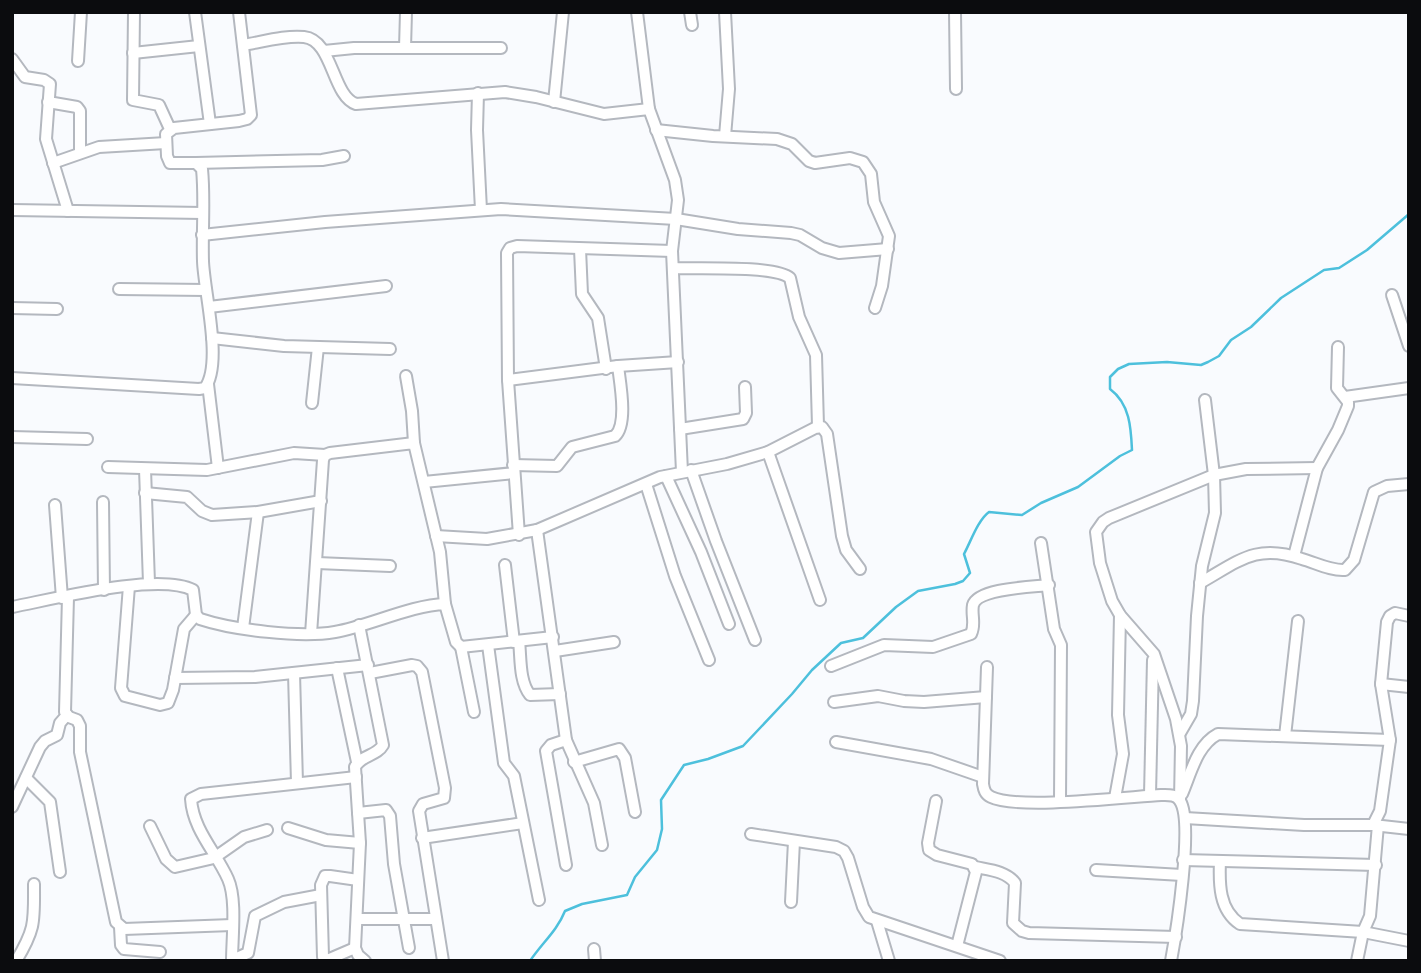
<svg xmlns="http://www.w3.org/2000/svg" width="1421" height="973" viewBox="0 0 1421 973" font-family="Signika,sans-serif">
<style>
.lines{fill:none;stroke-linecap:round;stroke-linejoin:round}
.stream{stroke:#4dc0dc;stroke-width:2.5}
.minor-casing{stroke:#b4b8bf;stroke-width:14}
.minor{stroke:#fff;stroke-width:10}
</style>
<rect width="100%" height="100%" fill="#f9fbfe"/>
<g class="lines">
<!-- stream -->
<path class="stream" d="M 530,961 C 542,943 557,931 565,911 L 582,904 L 627,895 L 635,877 L 657,850 L 662,829 L 661,800 L 684,765 L 708,759 L 743,746 L 792,694 L 812,670 L 841,643 L 863,638 L 896,607 L 918,591 L 955,584 L 963,581 L 970,573 L 964,554 C 971,541 978,520 989,512 L 1022,515 L 1041,503 L 1078,487 L 1120,456 L 1132,450 C 1131,428 1130,404 1110,389 L 1110,377 L 1118,369 L 1129,364 L 1167,362 L 1201,365 L 1208,362 L 1219,356 L 1231,340 L 1251,327 L 1281,298 L 1324,270 L 1339,268 L 1367,250 L 1409,214"/>
<defs>
<g id="minor">
<polyline points="134,12 133,100 159,105 170,129"/>
<polyline points="195,12 210,124"/>
<polyline points="637,12 649,109 675,180 678,200 672,251 682,472"/>
<polyline points="690,12 692,25"/>
<polyline points="725,12 729,89 725,136"/>
<polyline points="955,12 956,89"/>
<path d="M 243,45 C 262,42 285,35 304,37 C 333,40 332,96 356,104 L 505,92 L 536,97 L 604,114 L 649,109"/>
<polyline points="405,48 406,12"/>
<polyline points="324,51 354,48 501,48"/>
<polyline points="133,53 199,46"/>
<polyline points="12,59 25,77 44,80 50,84 46,139 68,211"/>
<polyline points="78,61 81,12"/>
<polyline points="478,93 477,130 481,210"/>
<polyline points="48,102 77,107 80,111 80,153"/>
<polyline points="554,102 563,12"/>
<polyline points="656,130 713,136 777,139 792,144 809,161 815,163 850,158 863,162 871,174 874,202 889,236 882,286 875,308"/>
<polyline points="53,163 99,147 166,143"/>
<polyline points="196,163 322,160 344,156"/>
<polyline points="12,210 203,213"/>
<polyline points="202,235 325,222 501,209 676,219 738,229 791,233 800,235 822,248 839,253 888,249"/>
<polyline points="580,249 582,294 598,318 606,369"/>
<path d="M 673,268 C 696,269 775,265 790,278 L 799,317 L 816,355 L 818,426"/>
<polyline points="119,289 206,290"/>
<polyline points="1392,295 1409,346"/>
<polyline points="209,307 386,286"/>
<polyline points="12,308 57,309"/>
<polyline points="212,338 284,346 390,349"/>
<polyline points="406,376 412,411 414,443"/>
<path d="M 12,378 L 199,389 L 205,388 C 223,363 204,292 203,261 C 202,230 205,199 202,169 L 196,163 L 170,163 L 167,156 L 166,134 L 174,128 L 239,121 L 247,119 L 251,115 L 239,12"/>
<polyline points="508,380 618,366 678,362"/>
<polyline points="208,384 218,468"/>
<polyline points="1345,397 1409,388"/>
<polyline points="312,403 318,347"/>
<polyline points="680,429 743,419 746,413 745,387"/>
<polyline points="12,437 87,439"/>
<polyline points="768,452 820,600"/>
<path d="M 513,465 L 557,466 L 572,447 L 615,436 C 628,424 620,383 618,366"/>
<polyline points="108,467 207,470 294,453 325,455"/>
<polyline points="145,469 149,583"/>
<polyline points="691,470 716,541 755,640"/>
<polyline points="666,476 701,552 729,624"/>
<polyline points="424,482 514,473"/>
<polyline points="646,484 675,576 709,660"/>
<polyline points="145,493 187,497 202,511 212,515 258,512 321,501"/>
<polyline points="103,502 104,590"/>
<polyline points="55,505 62,598"/>
<polyline points="537,530 566,740 594,803 602,845"/>
<polyline points="519,535 508,380 507,253 510,248 517,246 672,251"/>
<polyline points="436,536 487,539 537,530 660,477 727,464 768,452 815,428 822,427 827,434 842,536 846,550 860,569"/>
<polyline points="1041,543 1054,629 1061,645 1060,801"/>
<polyline points="1294,556 1317,468 1338,430 1348,406 1348,402 1337,388 1338,347"/>
<polyline points="317,563 390,566"/>
<polyline points="505,565 514,642"/>
<path d="M 1200,583 C 1239,561 1256,543 1302,559 C 1316,563 1331,571 1345,570 L 1354,560 L 1374,492 L 1387,486 L 1409,484"/>
<polyline points="129,586 121,688 125,696 160,705 168,703 173,690 184,629 196,615"/>
<polyline points="68,597 65,712 69,717 77,720 80,726 80,752 116,922 124,929 232,925"/>
<path d="M 12,607 C 54,599 159,572 193,590 L 196,615 L 200,619 C 233,630 301,638 335,632 C 369,626 411,605 445,604 L 456,642 L 461,647 L 553,637"/>
<path d="M 359,625 L 383,745 C 377,756 361,755 355,767 L 360,843 L 355,948 L 358,955 L 365,961"/>
<polyline points="243,628 258,512"/>
<polyline points="311,634 323,460 325,455 330,453 414,443 440,552 445,604"/>
<path d="M 519,641 C 521,658 519,681 530,695 L 560,694"/>
<polyline points="488,645 504,763 514,776 539,900"/>
<polyline points="461,647 474,712"/>
<polyline points="555,651 614,642"/>
<path d="M 831,666 L 884,645 L 933,647 L 971,634 C 976,624 971,615 973,605 C 978,588 1033,587 1049,585"/>
<path d="M 987,667 L 983,784 C 984,790 985,794 991,797 C 1017,810 1127,797 1161,795 C 1168,795 1176,794 1180,801 C 1194,822 1176,934 1171,961"/>
<polyline points="337,668 357,762"/>
<polyline points="294,673 297,783"/>
<polyline points="370,673 412,665 417,666 422,672 445,788 444,798 423,804 419,811 443,961"/>
<polyline points="175,678 255,677 368,665"/>
<polyline points="1381,684 1409,687"/>
<polyline points="834,702 878,696 904,701 924,702 986,697"/>
<polyline points="1180,733 1191,714 1193,701 1197,616 1202,566 1215,513 1214,475 1205,400"/>
<polyline points="1285,736 1298,621"/>
<polyline points="836,742 931,759 983,777"/>
<polyline points="574,762 619,749 625,758 635,812"/>
<polyline points="26,778 50,802 60,872"/>
<path d="M 1182,794 C 1191,773 1197,745 1218,734 L 1390,740"/>
<polyline points="1150,795 1153,660"/>
<polyline points="1115,798 1123,754 1118,715 1120,615"/>
<polyline points="1180,800 1181,746 1176,719 1154,654 1120,615 1112,601 1100,563 1096,532 1103,522 1109,518 1214,475 1246,469 1317,468"/>
<polyline points="936,801 928,843 929,850 937,855 972,864 976,872 957,946"/>
<polyline points="12,807 40,747 45,741 57,735 60,723 67,715"/>
<polyline points="358,813 386,810 390,816 394,864 409,948"/>
<polyline points="1185,818 1304,825 1373,825 1380,811 1390,740 1381,684 1387,622 1390,616 1395,613 1409,616"/>
<polyline points="1373,825 1409,829"/>
<polyline points="150,826 166,859 175,867 214,858 244,837 267,830"/>
<polyline points="288,828 326,840 360,843"/>
<polyline points="751,834 836,847 844,851 848,858 863,907 869,917 1000,961"/>
<polyline points="422,838 523,823"/>
<polyline points="1183,860 1376,865"/>
<path d="M 1220,861 C 1219,884 1219,910 1240,924 L 1363,932 L 1409,941"/>
<polyline points="566,865 546,751 551,745 566,740"/>
<path d="M 975,867 C 989,870 1006,871 1015,883 L 1013,923 L 1022,931 L 1029,933 L 1176,937"/>
<polyline points="1096,870 1182,875"/>
<polyline points="791,902 794,841"/>
<polyline points="357,919 436,919"/>
<polyline points="877,921 889,961"/>
<polyline points="120,927 121,945 124,949 160,952"/>
<polyline points="355,948 327,960 323,957 321,885 325,876 330,876 358,880"/>
<polyline points="594,949 595,961"/>
<polyline points="232,960 248,953 255,916 284,902 321,895"/>
<path d="M 16,961 C 36,928 34,921 34,884"/>
<path d="M 232,961 C 232,938 237,899 228,879 C 216,852 193,830 191,799 L 201,794 L 356,777"/>
<polyline points="1357,961 1363,932 1370,916 1378,825"/>
</g>
</defs>
<!-- minor casing -->
<use href="#minor" class="minor-casing"/>
<!-- minor -->
<use href="#minor" class="minor"/>
</g>
<!-- border -->
<rect width="1421" height="973" fill="none" stroke="#0b0c0e" stroke-width="28"/>
</svg>
